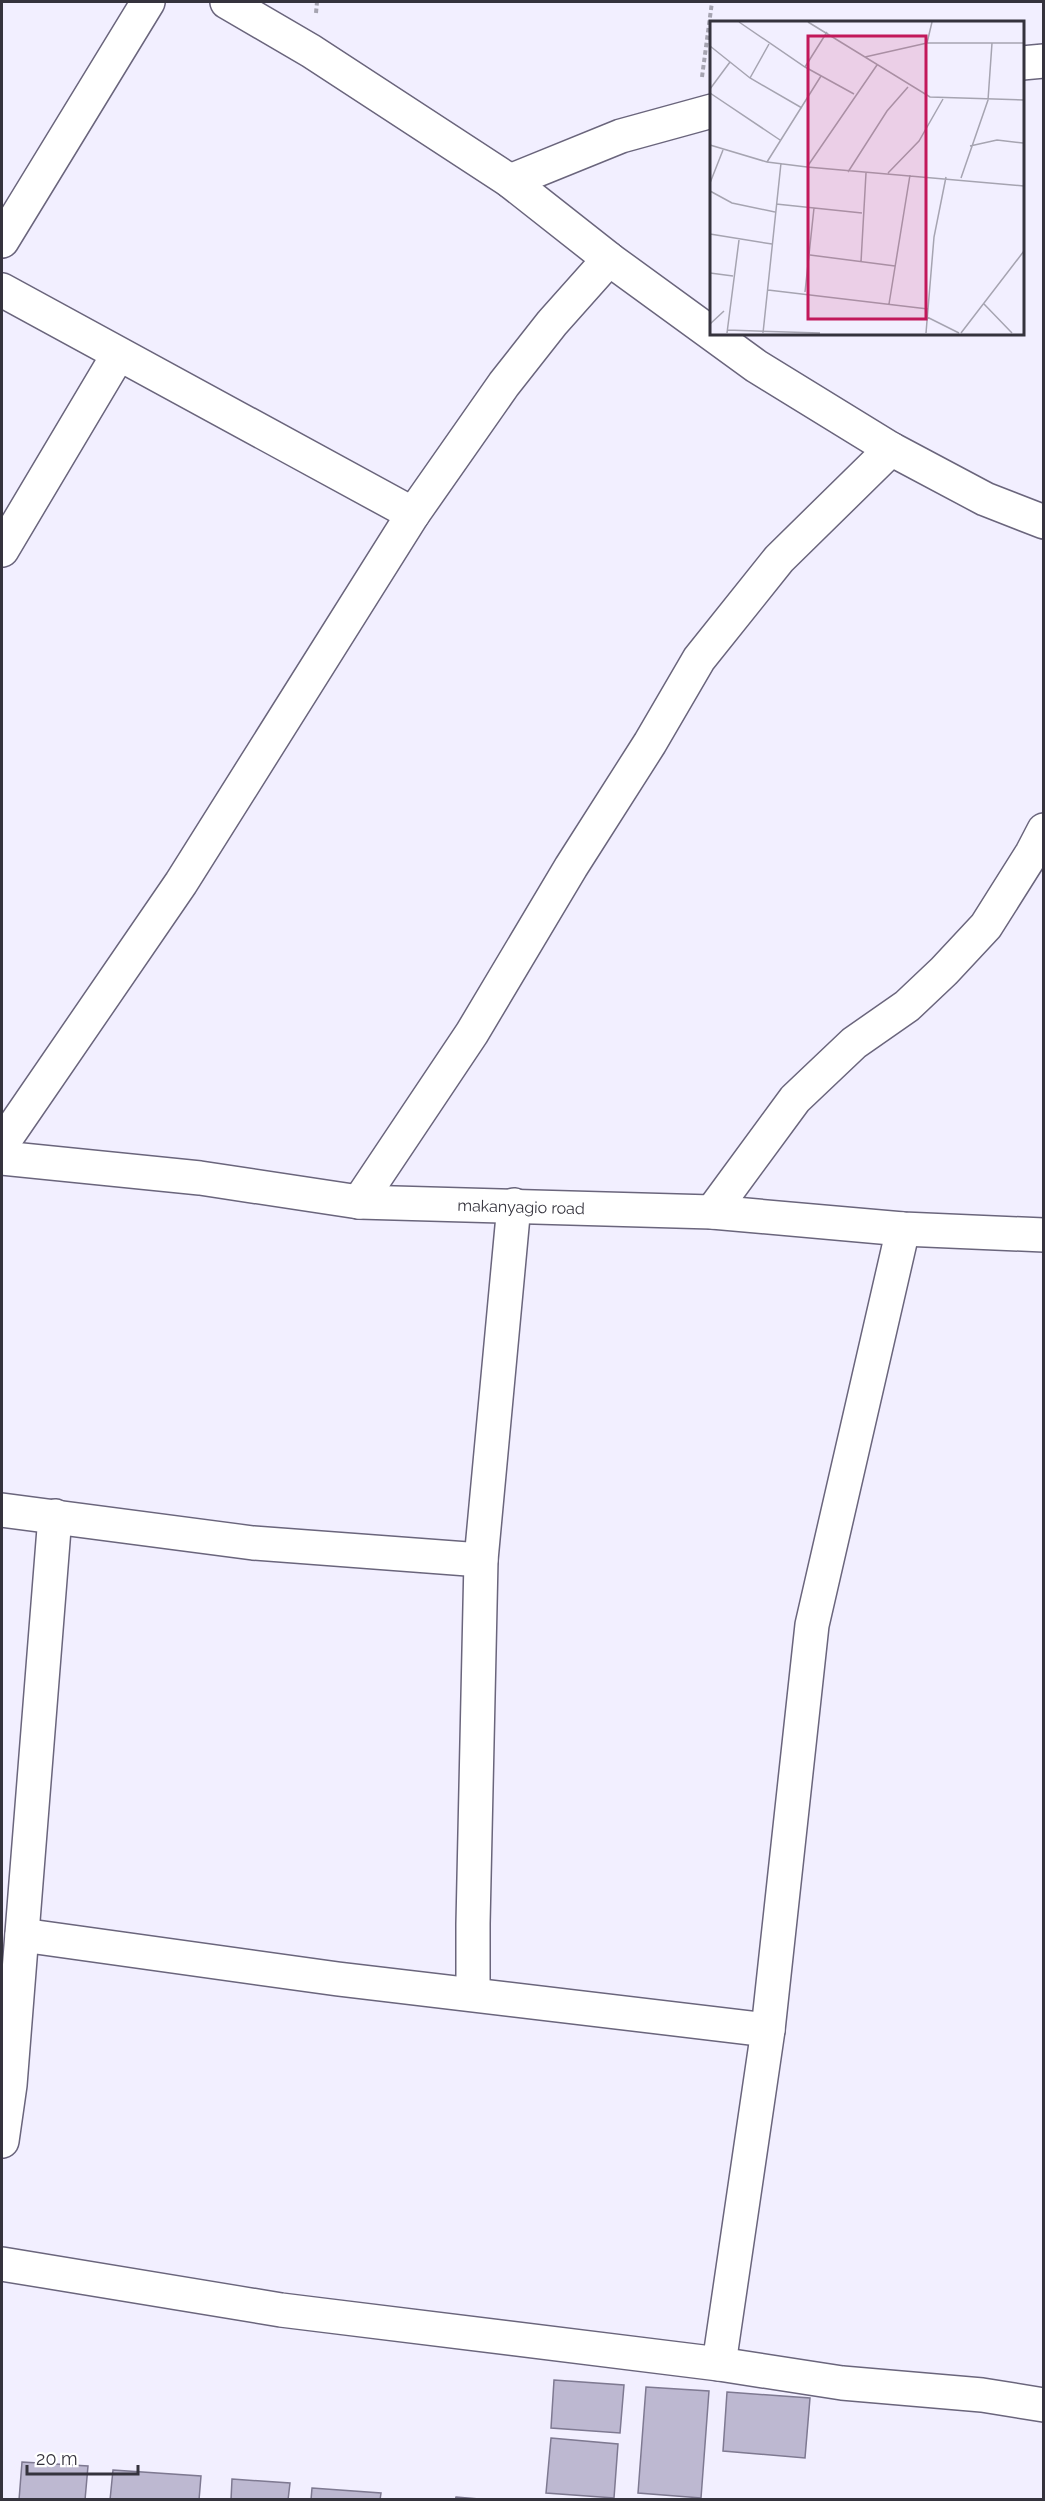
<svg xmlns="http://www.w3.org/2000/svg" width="1045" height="2501" viewBox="0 0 1045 2501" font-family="Raleway,sans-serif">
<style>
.building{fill:#bdb8d1;stroke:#7e7991;stroke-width:1.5}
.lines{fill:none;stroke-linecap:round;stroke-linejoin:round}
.minor-casing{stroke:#6a657c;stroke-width:36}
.tertiary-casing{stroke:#6a657c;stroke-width:36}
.path{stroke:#a6a4b1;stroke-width:4;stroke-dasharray:4.5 3;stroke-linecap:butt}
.minor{stroke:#fff;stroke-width:33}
.tertiary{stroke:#fff;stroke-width:33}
.labels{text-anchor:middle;stroke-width:4.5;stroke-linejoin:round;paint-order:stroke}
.street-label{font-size:16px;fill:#35333d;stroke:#fff}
.inset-road{fill:none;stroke:#a6a4b1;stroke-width:1.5}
.view{fill:#c2185b;fill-opacity:0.15;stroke:#c2185b;stroke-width:3}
.inset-edge{fill:none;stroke:#35333d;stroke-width:3}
</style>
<rect width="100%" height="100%" fill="#f2efff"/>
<!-- building -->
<g class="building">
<polygon points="554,2380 624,2385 620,2433 551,2428"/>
<polygon points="646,2387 709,2391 701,2498 638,2493"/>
<polygon points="727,2392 810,2398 805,2458 723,2451"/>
<polygon points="551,2438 618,2444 614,2498 546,2493"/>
<polygon points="22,2462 88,2466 85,2500 19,2500"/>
<polygon points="113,2470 201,2476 199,2500 110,2500"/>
<polygon points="232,2479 290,2483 288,2500 231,2500"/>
<polygon points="312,2488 381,2493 380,2500 311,2500"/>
<polygon points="456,2497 491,2500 455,2500"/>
</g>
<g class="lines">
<defs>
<g id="minor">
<polyline points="227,2 311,51 510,181 609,259 756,366 891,449 985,499 1044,522"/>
<polyline points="1022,63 1044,61"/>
<polyline points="510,181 621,136 712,111"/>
<polyline points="2,241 148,2"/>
<polyline points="2,290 413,514"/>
<polyline points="2,550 118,355"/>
<polyline points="2,1144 181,883 413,514 504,384 552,323 609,259"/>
<polyline points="359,1202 472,1033 571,867 650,743 699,659 779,559 891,449"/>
<polyline points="712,1212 795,1099 854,1043 907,1006 944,971 986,926 1032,853 1044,830"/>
<polyline points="2,1510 253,1543 481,1560"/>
<polyline points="22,1935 338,1979 768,2030"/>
<polyline points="473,1994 473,1924 481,1560 514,1205"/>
<polyline points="2,2141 10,2085 55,1516"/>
<polyline points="2,2264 281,2310 719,2364 842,2383 982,2395 1044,2405"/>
<polyline points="719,2364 768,2030 812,1625 903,1229"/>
</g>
<g id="tertiary">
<path id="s1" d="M 2,1158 L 200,1178 L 359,1202 L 712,1212 L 903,1229 L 1044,1235"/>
</g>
</defs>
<!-- minor casing -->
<use href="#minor" class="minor-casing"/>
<!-- tertiary casing -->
<use href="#tertiary" class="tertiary-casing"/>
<!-- path -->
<g class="path">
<polyline points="316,13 317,2"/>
<polyline points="702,77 712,2"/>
</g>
<!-- minor -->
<use href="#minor" class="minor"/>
<!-- tertiary -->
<use href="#tertiary" class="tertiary"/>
</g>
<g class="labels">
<!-- street labels -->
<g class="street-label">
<text dy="6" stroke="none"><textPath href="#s1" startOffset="522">makanyagio road</textPath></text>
</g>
</g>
<!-- overview -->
<g transform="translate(710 21)">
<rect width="314" height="314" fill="#f2efff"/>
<path class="inset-road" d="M 29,1 L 95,46 L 144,73M 98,1 L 220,76 L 314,79M 217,22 L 222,1M 0,25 L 40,57 L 92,87M 155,36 L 217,22 L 314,22M 95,46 L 117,11M 40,57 L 59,23M 0,68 L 20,41M 0,72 L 70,119M 0,124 L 57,141 L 97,146 L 314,165M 260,125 L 287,119 L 313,122M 57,141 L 111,55M 97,146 L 167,44M 138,151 L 177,90 L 198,66M 178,152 L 209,120 L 233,78M 251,157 L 278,79 L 282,22M 0,162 L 13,129M 0,170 L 22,182 L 65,191M 66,183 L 152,192M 0,213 L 62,223M 100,234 L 185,245M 151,241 L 156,152M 0,252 L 23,255M 58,269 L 218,288M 95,271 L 104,187M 179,283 L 200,154M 274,283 L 302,312M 217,296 L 249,312M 0,303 L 14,290M 17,309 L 110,312M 17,312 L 29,219M 53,312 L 71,142M 216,312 L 224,216 L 236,156M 251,312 L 314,230"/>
<path class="view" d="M 98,15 L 216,15 L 216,298 L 98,298 Z"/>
<rect width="314" height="314" class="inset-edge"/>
</g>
<!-- border -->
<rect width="1045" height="2501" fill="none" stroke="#35333d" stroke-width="6"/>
<!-- scale -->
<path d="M27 2465v9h111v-9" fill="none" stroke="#35333d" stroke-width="3"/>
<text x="36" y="2465" font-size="18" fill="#35333d" stroke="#ffffff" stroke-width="4.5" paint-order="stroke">20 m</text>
</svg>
